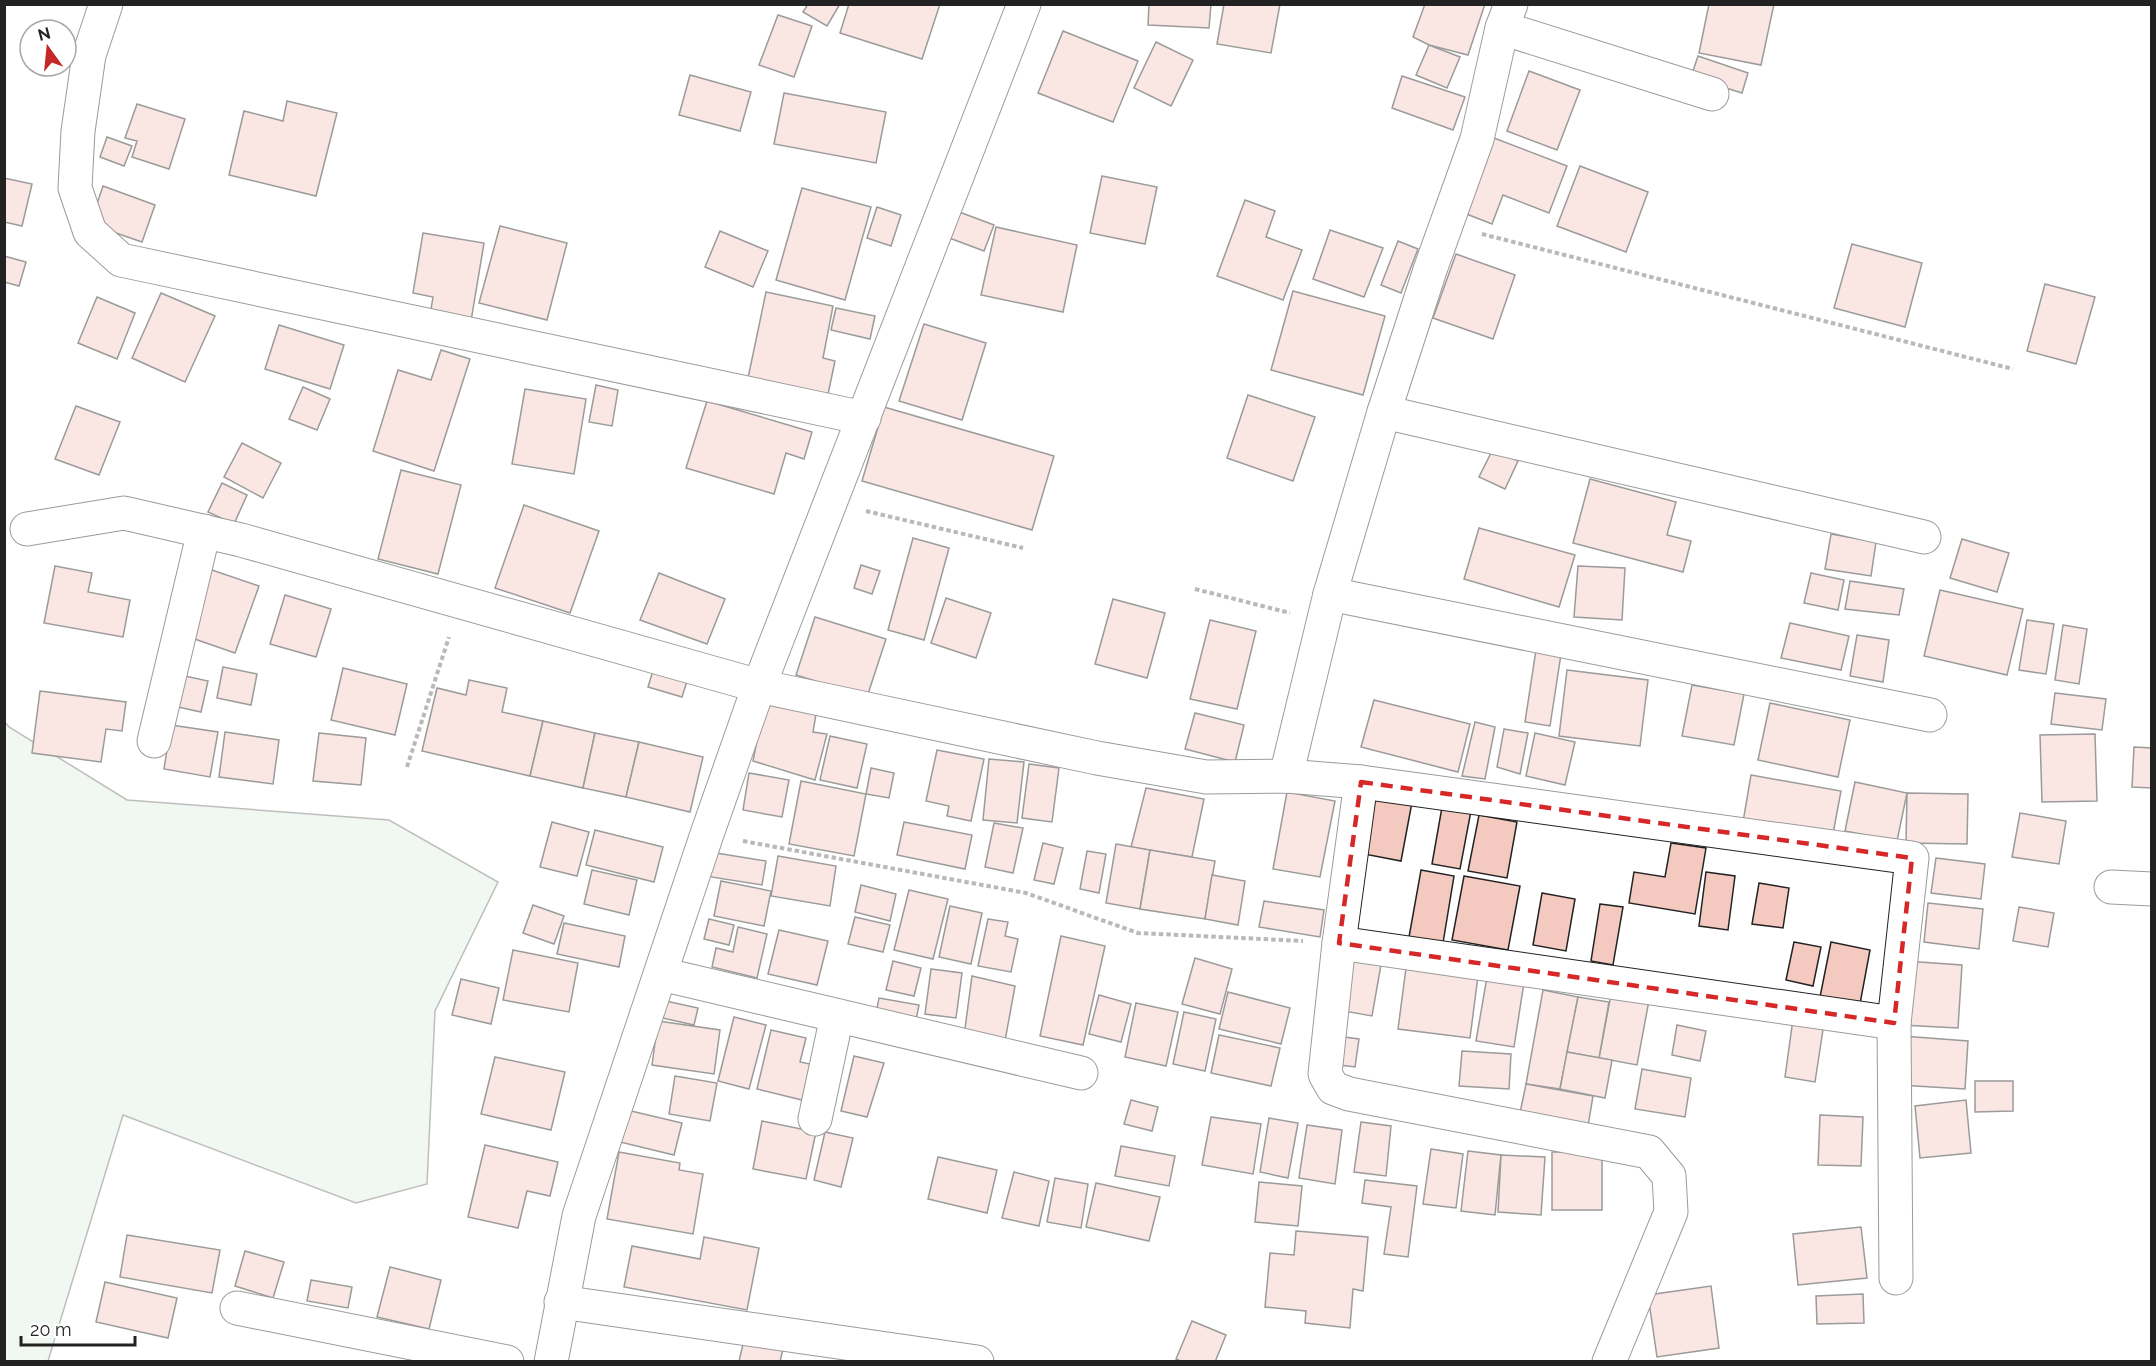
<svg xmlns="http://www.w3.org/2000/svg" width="2156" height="1366" viewBox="0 0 2156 1366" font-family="Raleway,sans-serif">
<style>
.green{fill:#e0efe3;stroke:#6f6f6f;stroke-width:1.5}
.building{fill:#f3c9c0;stroke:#222;stroke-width:1.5}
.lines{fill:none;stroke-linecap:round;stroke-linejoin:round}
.minor-casing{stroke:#222;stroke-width:35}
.path{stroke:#646464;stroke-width:4;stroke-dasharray:4.5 3;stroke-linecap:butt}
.minor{stroke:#fff;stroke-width:33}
.marked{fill:none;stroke:#d62828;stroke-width:4.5;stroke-dasharray:12 8;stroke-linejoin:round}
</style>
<rect width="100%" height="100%" fill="#fff"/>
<!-- green -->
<polygon class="green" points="4,721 9,727 127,800 389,820 498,882 435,1011 427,1184 356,1203 123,1115 48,1361 5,1361"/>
<!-- building -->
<g class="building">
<polygon points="808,4 840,4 827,26 803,12"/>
<polygon points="849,4 940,4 922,59 840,33"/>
<polygon points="1149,4 1211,4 1209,28 1148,25"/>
<polygon points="1224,4 1280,4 1271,53 1217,44"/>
<polygon points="1425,4 1485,4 1468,55 1429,45 1413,37"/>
<polygon points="1709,4 1774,4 1761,65 1699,53"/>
<polygon points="778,15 812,26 794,77 759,65"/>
<polygon points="1063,31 1138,61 1113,122 1038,93"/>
<polygon points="1156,42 1193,60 1171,106 1134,88"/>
<polygon points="1429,45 1460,57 1447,88 1416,75"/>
<polygon points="1698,56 1748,73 1742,93 1691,77"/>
<polygon points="1529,71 1580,90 1557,150 1507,131"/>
<polygon points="690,75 751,92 740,131 679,115"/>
<polygon points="1402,76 1465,97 1453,130 1392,108"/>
<polygon points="784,93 886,112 876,163 774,144"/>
<polygon points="287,101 337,113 316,196 229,175 244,111 283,121"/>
<polygon points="137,104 185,119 169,169 132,157 137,141 125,138"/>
<polygon points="107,137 132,146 124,166 100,157"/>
<polygon points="1494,138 1567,166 1549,213 1503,195 1492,224 1464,213"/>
<polygon points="1580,166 1648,192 1626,252 1557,226"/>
<polygon points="1102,176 1157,187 1145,244 1090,233"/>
<polygon points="4,178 32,184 22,226 4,222"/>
<polygon points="103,186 155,205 142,242 90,224"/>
<polygon points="802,188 871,207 845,300 776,280"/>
<polygon points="1245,200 1275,211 1266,237 1302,250 1283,300 1217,276"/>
<polygon points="877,207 901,215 891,246 867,238"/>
<polygon points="954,210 994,225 984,251 944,236"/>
<polygon points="500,226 567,243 547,320 479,303"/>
<polygon points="996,227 1077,245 1063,312 981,295"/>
<polygon points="1330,230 1383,248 1364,297 1313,279"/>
<polygon points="720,231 768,251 753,287 705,267"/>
<polygon points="423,233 484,243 471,321 430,315 433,297 413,293"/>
<polygon points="1398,241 1418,249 1401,293 1381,285"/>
<polygon points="1852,244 1922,263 1905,327 1834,308"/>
<polygon points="1456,254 1515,275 1493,339 1433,318"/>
<polygon points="4,256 26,262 19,286 4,282"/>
<polygon points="2045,284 2095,297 2076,364 2027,351"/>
<polygon points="1293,291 1385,316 1363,395 1271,370"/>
<polygon points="766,292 833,306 823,358 835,361 827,399 747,383"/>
<polygon points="161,293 215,316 185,382 132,358"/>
<polygon points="97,297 135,313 117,359 78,343"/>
<polygon points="836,308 875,316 870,339 831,330"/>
<polygon points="924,324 986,343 962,420 899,401"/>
<polygon points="279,325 344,345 330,389 265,369"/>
<polygon points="441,350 470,359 434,471 373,451 398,370 431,380"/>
<polygon points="596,385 618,390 612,426 589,422"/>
<polygon points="303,387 330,399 317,430 289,419"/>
<polygon points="525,389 586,399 574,474 512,464"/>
<polygon points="1248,395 1315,417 1293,481 1227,458"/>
<polygon points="707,401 812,432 804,459 786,453 774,494 686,468"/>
<polygon points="76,406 120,422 99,475 55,459"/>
<polygon points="884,407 1054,456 1032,530 862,481"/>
<polygon points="242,443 281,463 263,498 224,477"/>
<polygon points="1493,449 1518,461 1505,489 1479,477"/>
<polygon points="401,470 461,485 438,574 378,559"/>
<polygon points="1590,479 1676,502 1667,535 1691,541 1683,572 1573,543"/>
<polygon points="222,483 247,495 234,524 208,512"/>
<polygon points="524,505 599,531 570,613 495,588"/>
<polygon points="1479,528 1575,555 1559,607 1464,579"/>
<polygon points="1831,534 1876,542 1871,576 1825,569"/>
<polygon points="913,538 949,548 924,640 888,630"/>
<polygon points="1962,539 2009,553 1997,592 1950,578"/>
<polygon points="861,565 880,571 872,594 854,588"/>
<polygon points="55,566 92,573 88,592 130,600 123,637 44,623"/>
<polygon points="1578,566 1625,568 1622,620 1574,617"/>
<polygon points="206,568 259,586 235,653 183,635"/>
<polygon points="659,573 725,599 707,644 640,620"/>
<polygon points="1811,573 1844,580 1838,610 1804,603"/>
<polygon points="1850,581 1904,589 1899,615 1845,609"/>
<polygon points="1940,590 2023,609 2007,675 1924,656"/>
<polygon points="285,595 331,609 316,657 270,644"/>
<polygon points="946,598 991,613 976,658 931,643"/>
<polygon points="1113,599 1165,613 1147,678 1095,664"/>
<polygon points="815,617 886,639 867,697 796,675"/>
<polygon points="1210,620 1256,631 1237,709 1190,699"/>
<polygon points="2027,620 2054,624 2046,674 2019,670"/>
<polygon points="1790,623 1849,636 1841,670 1781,658"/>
<polygon points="2063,625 2087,629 2079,684 2055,680"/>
<polygon points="1857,635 1889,640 1883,682 1850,676"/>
<polygon points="1536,650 1561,654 1550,726 1525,722"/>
<polygon points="655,664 689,675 682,697 648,687"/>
<polygon points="223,667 257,674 251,705 217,698"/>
<polygon points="343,668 407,684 395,735 331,720"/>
<polygon points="1567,670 1648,680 1640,746 1559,736"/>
<polygon points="176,674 208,681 201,712 169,705"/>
<polygon points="469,680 507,688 502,712 543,721 530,776 422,751 437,688 466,695"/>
<polygon points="1692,685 1744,694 1734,745 1682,736"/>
<polygon points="40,691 126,702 122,731 106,729 101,762 32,753"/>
<polygon points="2055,693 2106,699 2102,730 2051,724"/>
<polygon points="1374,700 1470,724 1458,772 1361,747"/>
<polygon points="1770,703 1850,720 1838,777 1758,760"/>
<polygon points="764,704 816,714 813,732 827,734 815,780 753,761"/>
<polygon points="1195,713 1244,725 1235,762 1185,749"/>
<polygon points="543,721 595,733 583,788 530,776"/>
<polygon points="1475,722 1495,727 1485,779 1462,776"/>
<polygon points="171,725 218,732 210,777 164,769"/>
<polygon points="1504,729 1528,733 1520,774 1497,767"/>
<polygon points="225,732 279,740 273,784 219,777"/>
<polygon points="319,733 366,738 361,785 313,781"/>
<polygon points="595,733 639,742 626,797 583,788"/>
<polygon points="1535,733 1575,742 1565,785 1526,776"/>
<polygon points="2095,734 2097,801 2042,802 2040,735"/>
<polygon points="830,736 867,744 857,788 820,780"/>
<polygon points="639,742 703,757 690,812 626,797"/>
<polygon points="2134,747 2152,748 2152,788 2132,787"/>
<polygon points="937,750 984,759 971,821 947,816 949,806 926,801"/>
<polygon points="989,759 1024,762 1017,823 983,820"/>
<polygon points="1029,764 1059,768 1052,822 1022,818"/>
<polygon points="871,768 894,773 889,798 866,794"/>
<polygon points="749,773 789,780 782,817 743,810"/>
<polygon points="1751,775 1841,791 1832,839 1743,822"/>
<polygon points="801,781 866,794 854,856 789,844"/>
<polygon points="1855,782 1907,793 1897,841 1845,831"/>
<polygon points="1146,788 1204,799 1192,857 1131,847"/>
<polygon points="1375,790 1413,797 1401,861 1364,854"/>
<polygon points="1287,792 1335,801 1320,877 1273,869"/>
<polygon points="1907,793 1968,794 1967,844 1906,843"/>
<polygon points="1442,807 1471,811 1460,869 1432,864"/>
<polygon points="2020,813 2066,821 2059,864 2012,857"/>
<polygon points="1479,815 1517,822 1507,878 1468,871"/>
<polygon points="552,822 589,832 577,876 540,867"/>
<polygon points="904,822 972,835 965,869 897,855"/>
<polygon points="994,823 1023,828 1013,873 985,867"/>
<polygon points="595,830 663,847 654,882 586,865"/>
<polygon points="1043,843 1063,848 1054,884 1034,880"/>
<polygon points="1671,843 1706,848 1695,914 1629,903 1634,872 1665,877"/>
<polygon points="1116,844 1150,850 1140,909 1106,903"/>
<polygon points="1150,850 1215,861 1205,919 1140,909"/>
<polygon points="1087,851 1106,854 1099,893 1080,889"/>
<polygon points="710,852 766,861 762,885 705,876"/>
<polygon points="778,856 836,866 830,906 771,896"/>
<polygon points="1936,858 1985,864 1981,899 1931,893"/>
<polygon points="592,870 637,880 629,915 584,904"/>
<polygon points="1421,870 1454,876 1443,943 1409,937"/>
<polygon points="1706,872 1735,876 1728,930 1699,926"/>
<polygon points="1212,875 1245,881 1238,925 1205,919"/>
<polygon points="1464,876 1520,886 1508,950 1452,940"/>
<polygon points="721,881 771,891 764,926 714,916"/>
<polygon points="1759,883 1789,888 1783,928 1752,924"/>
<polygon points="861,885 896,894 890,921 855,912"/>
<polygon points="909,890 948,899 933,959 894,950"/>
<polygon points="1542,893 1575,899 1566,951 1533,945"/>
<polygon points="1264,901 1324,910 1320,937 1259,927"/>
<polygon points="1928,903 1983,909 1979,949 1924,942"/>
<polygon points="1600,904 1623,907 1613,965 1591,961"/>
<polygon points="533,905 564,916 554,944 523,933"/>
<polygon points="950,906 982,913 971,964 939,957"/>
<polygon points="2019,907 2054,913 2048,947 2013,941"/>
<polygon points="855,917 890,925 883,952 848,944"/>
<polygon points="709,919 734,925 729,945 704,939"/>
<polygon points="988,919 1008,922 1005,936 1018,939 1011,972 978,966"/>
<polygon points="564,923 625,936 619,967 557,954"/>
<polygon points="738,927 767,934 757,978 712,967 716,948 733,952"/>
<polygon points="779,930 828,941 817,985 768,974"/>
<polygon points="1061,936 1105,946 1083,1045 1040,1036"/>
<polygon points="1794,942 1821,947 1813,986 1786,980"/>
<polygon points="1831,942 1870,950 1860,1004 1820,997"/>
<polygon points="513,950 578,963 569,1012 503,1000"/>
<polygon points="1347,953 1382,959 1372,1016 1338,1010"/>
<polygon points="1195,958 1232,969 1220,1014 1182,1004"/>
<polygon points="893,961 921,968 914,996 886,990"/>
<polygon points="1905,961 1962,965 1958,1028 1901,1025"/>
<polygon points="1406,968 1478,976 1470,1038 1398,1029"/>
<polygon points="931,969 962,973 956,1018 925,1014"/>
<polygon points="1488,971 1525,976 1514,1047 1476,1041"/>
<polygon points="972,976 1015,986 1005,1041 964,1036"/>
<polygon points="461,979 499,988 491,1024 452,1015"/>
<polygon points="1612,989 1650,995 1637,1065 1599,1058"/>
<polygon points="1543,990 1578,997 1560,1089 1526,1084"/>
<polygon points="1228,992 1290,1008 1281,1044 1219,1029"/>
<polygon points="1099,995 1131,1004 1121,1042 1089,1034"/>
<polygon points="1578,997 1609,1002 1599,1058 1567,1052"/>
<polygon points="879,998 919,1005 915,1025 875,1018"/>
<polygon points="661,1000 698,1008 694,1025 658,1017"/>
<polygon points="1136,1003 1178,1012 1166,1066 1125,1057"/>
<polygon points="1184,1012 1216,1019 1205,1071 1173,1064"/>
<polygon points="734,1017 766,1025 749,1089 718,1081"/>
<polygon points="1793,1019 1824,1023 1815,1082 1785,1077"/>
<polygon points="658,1021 720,1030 714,1074 652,1065"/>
<polygon points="1677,1025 1706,1031 1700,1061 1672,1055"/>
<polygon points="771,1030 806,1038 800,1062 810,1064 802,1100 757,1089"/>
<polygon points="1219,1035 1280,1048 1271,1086 1211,1073"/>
<polygon points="1337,1036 1359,1039 1355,1067 1332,1064"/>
<polygon points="1902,1036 1968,1041 1965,1089 1899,1085"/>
<polygon points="1462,1051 1511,1054 1509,1089 1459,1086"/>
<polygon points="1567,1052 1612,1060 1605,1098 1560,1089"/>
<polygon points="854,1056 884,1063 867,1117 841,1111"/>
<polygon points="495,1057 565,1072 551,1130 481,1114"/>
<polygon points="1642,1069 1691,1078 1685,1117 1635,1109"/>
<polygon points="675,1076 717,1083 710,1121 669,1114"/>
<polygon points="1975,1081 2013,1081 2013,1111 1975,1112"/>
<polygon points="1526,1084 1593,1096 1588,1126 1520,1113"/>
<polygon points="1131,1100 1158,1107 1152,1131 1124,1124"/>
<polygon points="1966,1100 1971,1153 1920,1158 1915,1106"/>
<polygon points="627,1110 682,1123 674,1155 620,1142"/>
<polygon points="1820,1115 1863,1117 1861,1166 1818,1165"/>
<polygon points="1211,1117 1261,1124 1253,1174 1202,1165"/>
<polygon points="1269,1118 1298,1123 1288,1178 1260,1172"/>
<polygon points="762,1121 816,1132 806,1179 753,1169"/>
<polygon points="1361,1122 1391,1126 1386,1176 1354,1172"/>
<polygon points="1307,1125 1342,1130 1335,1184 1299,1178"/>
<polygon points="825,1132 853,1138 841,1187 814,1180"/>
<polygon points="485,1145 558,1162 550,1196 527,1191 518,1228 468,1217"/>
<polygon points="1121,1146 1175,1156 1169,1186 1115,1176"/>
<polygon points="1431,1149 1463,1154 1456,1208 1423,1204"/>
<polygon points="1468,1151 1501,1155 1495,1215 1461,1211"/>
<polygon points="619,1152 680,1163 679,1170 703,1174 693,1234 607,1219"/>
<rect x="1552" y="1152" width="50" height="58"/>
<polygon points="1501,1155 1545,1157 1541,1215 1498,1212"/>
<polygon points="938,1157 997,1170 987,1213 928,1199"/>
<polygon points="1014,1172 1049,1181 1039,1226 1002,1218"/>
<polygon points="1055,1178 1088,1184 1081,1228 1047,1222"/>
<polygon points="1365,1180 1417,1186 1408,1257 1384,1254 1391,1207 1362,1203"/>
<polygon points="1259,1182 1302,1186 1298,1226 1255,1222"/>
<polygon points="1096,1183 1160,1197 1149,1241 1086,1227"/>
<polygon points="1861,1227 1867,1278 1798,1285 1793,1234"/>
<polygon points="1296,1231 1368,1237 1363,1291 1353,1289 1350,1328 1305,1323 1306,1311 1265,1307 1270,1253 1294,1255"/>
<polygon points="127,1235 220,1250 212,1293 120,1277"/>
<polygon points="704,1237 759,1248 747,1310 624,1287 632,1246 700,1259"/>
<polygon points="245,1251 284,1262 273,1298 235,1286"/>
<polygon points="390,1267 441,1280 429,1329 377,1317"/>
<polygon points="311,1280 352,1287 348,1308 307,1301"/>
<polygon points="105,1282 177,1298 168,1338 96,1322"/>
<polygon points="1711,1286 1719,1348 1657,1357 1648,1295"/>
<polygon points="1863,1294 1864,1323 1817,1324 1816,1296"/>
<polygon points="1192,1321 1226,1335 1215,1362 1183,1362 1176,1359"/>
<polygon points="745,1336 784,1344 780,1362 739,1361"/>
</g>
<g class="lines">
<defs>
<g id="minor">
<polyline points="106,4 89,55 78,131 75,188 90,232 121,260 864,418"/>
<polyline points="1502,28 1712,94"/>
<polyline points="1384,412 1924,537"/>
<polyline points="27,529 124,513 241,540 759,686 1097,758 1206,777 1286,776 1361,782 1912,858 1894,1023 1896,1278"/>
<polyline points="1330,594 1930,715"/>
<polyline points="154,741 204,531"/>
<polyline points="1286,776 1330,594 1384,412 1430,270 1477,139 1502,28 1511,4"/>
<polyline points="1361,782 1339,943 1325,1074 1333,1088 1349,1094 1649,1152 1669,1176 1671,1212 1609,1362"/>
<polyline points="2111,887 2152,889"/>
<polyline points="1339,943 1894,1023"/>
<polyline points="661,974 1081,1073"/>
<polyline points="815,1119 837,1016"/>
<polyline points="561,1302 977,1362"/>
<polyline points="237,1308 507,1362"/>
<polyline points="551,1362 579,1216 707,834 759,686 1024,4"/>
</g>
</defs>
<!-- minor casing -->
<use href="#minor" class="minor-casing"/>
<!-- path -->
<g class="path">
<polyline points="1482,234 2013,369"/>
<polyline points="866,511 1023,548"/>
<polyline points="1195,589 1290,613"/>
<polyline points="407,767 449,637"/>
<polyline points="743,841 1026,893 1138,933 1303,941"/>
</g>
<!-- minor -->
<use href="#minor" class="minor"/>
</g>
<!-- marked area -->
<path d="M0 0H2156V1366H0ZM 1361,782 L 1912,858 L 1894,1023 L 1339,943 Z" fill="#fff" fill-opacity=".55" fill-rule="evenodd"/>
<path class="marked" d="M 1361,782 L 1912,858 L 1894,1023 L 1339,943 Z"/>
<!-- border -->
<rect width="2156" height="1366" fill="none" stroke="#222222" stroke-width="12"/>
<!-- north arrow -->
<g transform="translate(48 48) rotate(345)"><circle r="28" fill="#ffffff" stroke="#a7a7a7" stroke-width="1.5"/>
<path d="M0-4.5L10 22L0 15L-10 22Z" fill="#c62828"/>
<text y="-9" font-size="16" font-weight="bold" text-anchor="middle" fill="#222222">N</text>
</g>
<!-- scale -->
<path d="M21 1336v9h114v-9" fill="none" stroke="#222222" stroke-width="3"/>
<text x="30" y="1336" font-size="18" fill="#222222" stroke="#ffffff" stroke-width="4.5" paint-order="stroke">20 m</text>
</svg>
